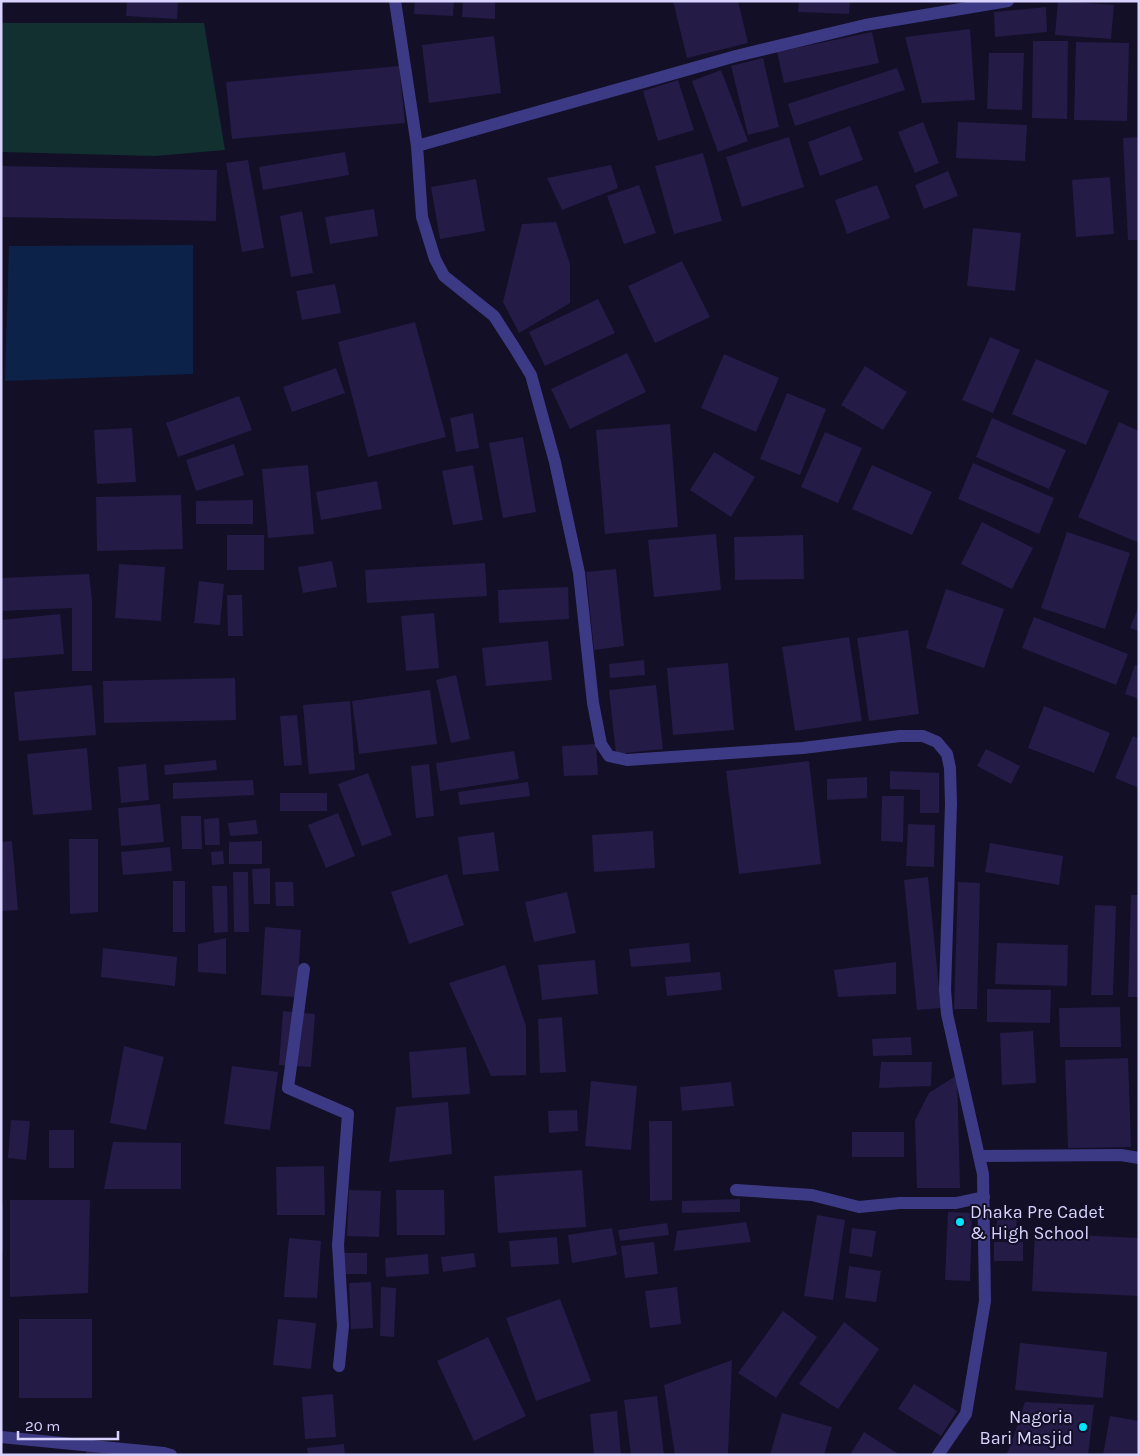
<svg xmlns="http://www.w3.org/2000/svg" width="1140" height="1456" viewBox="0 0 1140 1456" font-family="Karla,sans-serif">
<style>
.green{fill:#12302f}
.water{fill:#0c2248}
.building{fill:#241b47}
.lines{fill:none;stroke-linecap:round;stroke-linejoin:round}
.street{stroke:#3d3a85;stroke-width:12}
.poi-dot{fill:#00e5ff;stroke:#130f26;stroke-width:2}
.labels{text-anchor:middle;stroke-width:4;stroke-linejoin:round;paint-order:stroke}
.poi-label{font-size:18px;fill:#d9d4ff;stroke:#130f26;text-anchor:start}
</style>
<rect width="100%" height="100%" fill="#130f26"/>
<!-- green -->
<polygon class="green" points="1,23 204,23 225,150 155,156 1,152"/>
<!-- water -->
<polygon class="water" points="193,245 193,374 5,381 9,246"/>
<!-- building -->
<g class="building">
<polygon points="127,1 178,1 177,19 126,16"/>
<polygon points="415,1 454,1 453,16 414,14"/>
<polygon points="463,1 495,1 495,19 462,17"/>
<polygon points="673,1 738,1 748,43 687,58"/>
<polygon points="799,1 850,1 849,14 798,12"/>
<polygon points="1058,1 1114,5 1111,39 1055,35"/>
<polygon points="1046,7 1047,32 995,37 994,12"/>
<polygon points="970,29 975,100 922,103 905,37"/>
<polygon points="872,32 879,63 784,83 777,52"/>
<polygon points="494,36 501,93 429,103 422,45"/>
<polygon points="1033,41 1068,41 1067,119 1032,118"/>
<polygon points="1076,42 1129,43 1127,121 1074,120"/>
<polygon points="989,53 1024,53 1022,110 987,109"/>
<polygon points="763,58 779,127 748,135 731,66"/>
<polygon points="399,66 405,123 232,139 226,82"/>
<polygon points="897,68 905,90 795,126 788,104"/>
<polygon points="721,70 748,141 718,152 692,81"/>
<polygon points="678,80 694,130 658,141 643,91"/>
<polygon points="923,122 939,163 915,173 898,132"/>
<polygon points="958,122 1027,125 1025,161 956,158"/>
<polygon points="850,126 863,160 820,176 808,142"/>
<polygon points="789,137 804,187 742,207 726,157"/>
<polygon points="1139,137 1139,240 1128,240 1123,138"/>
<polygon points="345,152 349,175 263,190 259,167"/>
<polygon points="703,153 722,221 674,234 655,166"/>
<polygon points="248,160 264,248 242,252 226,163"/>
<polygon points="611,165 618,188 562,210 547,178"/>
<polygon points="1,166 217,170 216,221 1,217"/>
<polygon points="948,171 958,196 924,209 915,185"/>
<polygon points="1110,177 1114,234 1076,237 1072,180"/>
<polygon points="476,179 485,231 440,239 431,187"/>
<polygon points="639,185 656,233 624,244 607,196"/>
<polygon points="877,185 890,218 847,234 835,200"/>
<polygon points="374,209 378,236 330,244 325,217"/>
<polygon points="302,211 313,273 291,277 280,216"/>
<polygon points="556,222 570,264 570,303 519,333 503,302 522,224"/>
<polygon points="973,228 1021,233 1015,291 967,286"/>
<polygon points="682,261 710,317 655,343 628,286"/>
<polygon points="335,284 341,313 302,320 296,291"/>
<polygon points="598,299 615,333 545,366 529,332"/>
<polygon points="415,322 446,437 368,457 338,342"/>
<polygon points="990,337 1020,350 993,413 962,400"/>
<polygon points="627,353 646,392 570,429 551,389"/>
<polygon points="724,354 779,378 756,432 701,408"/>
<polygon points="1036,359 1109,391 1086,445 1012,414"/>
<polygon points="865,366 907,392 883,430 841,405"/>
<polygon points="336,368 345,393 292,412 283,387"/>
<polygon points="787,393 826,409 800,475 760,459"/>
<polygon points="239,396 252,430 178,457 166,423"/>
<polygon points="473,413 479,448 456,452 450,418"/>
<polygon points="992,418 1066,450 1049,489 976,457"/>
<polygon points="1119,422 1139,431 1139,538 1137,542 1078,517"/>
<polygon points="670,424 678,527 605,534 596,430"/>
<polygon points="132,428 136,482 97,484 94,430"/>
<polygon points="825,432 862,448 838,503 801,487"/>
<polygon points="523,437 536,512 503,518 489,443"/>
<polygon points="234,444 244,475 196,491 186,460"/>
<polygon points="714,452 755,477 731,517 690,490"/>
<polygon points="973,463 1054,498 1039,534 958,499"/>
<polygon points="308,465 314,534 268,538 262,469"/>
<polygon points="473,465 483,520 453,525 442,471"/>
<polygon points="872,465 932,492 912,535 852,509"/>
<polygon points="377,481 382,509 321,520 316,492"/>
<polygon points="181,495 183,549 97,551 96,497"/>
<polygon points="253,500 253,524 196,524 196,501"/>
<polygon points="982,522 1033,548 1012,589 961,564"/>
<polygon points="1067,532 1130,553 1105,629 1041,608"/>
<polygon points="716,534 721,590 654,597 648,540"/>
<rect x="227" y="535" width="37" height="35"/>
<polygon points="803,535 804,579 735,580 734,537"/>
<polygon points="332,561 337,587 303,593 298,567"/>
<polygon points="485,563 487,596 367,603 365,570"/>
<polygon points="119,564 165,567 161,621 115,618"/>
<polygon points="616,569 624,646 594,650 586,572"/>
<polygon points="89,574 92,600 92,671 72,671 72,608 1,611 1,578"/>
<polygon points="199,581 224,584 220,625 194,623"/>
<polygon points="568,587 569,619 499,623 498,590"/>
<polygon points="946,589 1004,609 984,668 926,648"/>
<polygon points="227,595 242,595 243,636 228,636"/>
<polygon points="1139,606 1139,631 1130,628"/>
<polygon points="434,613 439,668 406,671 401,616"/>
<polygon points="60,614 64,654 1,659 1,620"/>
<polygon points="1034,617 1128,654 1116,685 1022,648"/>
<polygon points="908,630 919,714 869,721 857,638"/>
<polygon points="849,637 862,721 795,731 782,647"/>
<polygon points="548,641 552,680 486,686 482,648"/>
<polygon points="644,660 645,675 610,678 609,664"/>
<polygon points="728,663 734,730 673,735 667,668"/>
<polygon points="1135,665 1139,666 1139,699 1125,694"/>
<polygon points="456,675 470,739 451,743 436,680"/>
<polygon points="235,678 236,720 104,723 103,681"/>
<polygon points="92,685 96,735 19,741 14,692"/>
<polygon points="656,685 663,749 616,754 609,690"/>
<polygon points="430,690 437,744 359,754 352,701"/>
<polygon points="350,701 355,770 309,774 303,705"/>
<polygon points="1044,706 1110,733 1094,773 1028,748"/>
<polygon points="297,715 302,765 284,766 280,716"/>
<polygon points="1133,736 1139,739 1139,788 1115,778"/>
<polygon points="596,744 598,775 564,776 562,746"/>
<polygon points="87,748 92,810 33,815 27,754"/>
<polygon points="986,749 1020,766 1011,784 977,766"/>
<polygon points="514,751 519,779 440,791 436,763"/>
<polygon points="216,760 217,770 165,775 164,765"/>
<polygon points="809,761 821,864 739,874 726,771"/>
<polygon points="146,764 149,800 121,803 118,767"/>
<polygon points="429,764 434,816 416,818 411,766"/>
<polygon points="890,771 939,773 939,813 920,813 920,790 890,789"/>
<polygon points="368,773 392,835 362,846 338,784"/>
<polygon points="867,777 867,798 827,800 827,779"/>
<polygon points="253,780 254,795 173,799 173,783"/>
<polygon points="528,782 530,796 460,805 458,792"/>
<rect x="280" y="793" width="47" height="18"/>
<polygon points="882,796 904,796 903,842 881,841"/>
<polygon points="160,804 164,842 121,846 118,808"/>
<polygon points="338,813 355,856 326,868 308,825"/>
<polygon points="181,816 201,816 202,849 182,849"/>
<polygon points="219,818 220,845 205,845 204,819"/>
<polygon points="256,820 258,834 230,836 228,823"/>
<polygon points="908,824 935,825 934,867 906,866"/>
<polygon points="653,831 655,868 594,872 592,835"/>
<polygon points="494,832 499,871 463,875 458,837"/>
<polygon points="69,839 98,839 98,912 70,914"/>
<polygon points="12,841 18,910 1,911 1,842"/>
<polygon points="262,841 262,864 229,864 229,842"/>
<polygon points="990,843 1063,856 1059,885 985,872"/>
<polygon points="170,847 172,871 123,875 121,852"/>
<polygon points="223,851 224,864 212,865 211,852"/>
<polygon points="270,868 270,904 254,904 252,869"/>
<polygon points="233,872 248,872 249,932 234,932"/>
<polygon points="447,874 464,925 409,944 391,892"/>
<polygon points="928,877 941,1008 917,1010 904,880"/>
<rect x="173" y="881" width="12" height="51"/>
<polygon points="275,882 293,882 294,906 276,906"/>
<polygon points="958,882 980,883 977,1009 954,1009"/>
<polygon points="212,886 227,886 228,932 214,933"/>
<polygon points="567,892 576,933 534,942 525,902"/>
<polygon points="1131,895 1139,895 1139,997 1128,997"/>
<polygon points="1095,905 1116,906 1113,995 1091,995"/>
<polygon points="265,927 301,930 297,997 261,995"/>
<polygon points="226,938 226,974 198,972 198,944"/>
<polygon points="689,943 691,962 631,967 629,949"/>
<polygon points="997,943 1068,945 1067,986 995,984"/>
<polygon points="103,948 177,957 175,986 101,977"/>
<polygon points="595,960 598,994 542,1000 538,965"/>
<polygon points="896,962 896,994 838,997 834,970"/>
<polygon points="505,965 526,1026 526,1075 491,1076 449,983"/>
<polygon points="720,972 722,990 667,996 665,977"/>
<polygon points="987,989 1051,990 1050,1023 987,1022"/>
<polygon points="1120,1007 1121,1047 1060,1047 1059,1008"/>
<polygon points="283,1011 315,1014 311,1067 279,1065"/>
<polygon points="562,1017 566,1072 540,1073 538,1019"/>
<polygon points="1033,1031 1036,1083 1002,1085 1000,1033"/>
<polygon points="911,1037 912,1055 873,1056 872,1039"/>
<polygon points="124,1046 164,1057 146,1130 110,1123"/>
<polygon points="466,1047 470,1094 412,1098 409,1052"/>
<polygon points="1128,1058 1131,1147 1068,1148 1065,1060"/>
<polygon points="881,1062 932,1062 931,1086 879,1088"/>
<polygon points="232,1066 278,1072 270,1130 224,1124"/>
<polygon points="957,1075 960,1188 917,1188 915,1120 929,1093"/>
<polygon points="591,1081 637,1086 631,1150 585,1146"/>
<polygon points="731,1082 734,1106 682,1111 680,1087"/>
<polygon points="448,1102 452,1154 389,1162 396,1107"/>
<polygon points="577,1110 578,1131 549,1133 548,1111"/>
<polygon points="11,1120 30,1121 26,1160 8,1158"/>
<polygon points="649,1121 672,1121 672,1200 650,1201"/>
<rect x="49" y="1130" width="25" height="38"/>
<rect x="852" y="1132" width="52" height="25"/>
<polygon points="113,1142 181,1143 181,1189 104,1189"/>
<polygon points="324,1166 325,1215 277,1215 276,1167"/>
<polygon points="582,1170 586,1227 498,1233 494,1176"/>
<polygon points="349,1190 381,1191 379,1237 347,1236"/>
<polygon points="396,1190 444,1190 445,1235 397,1235"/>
<polygon points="740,1199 740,1212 682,1213 682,1201"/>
<polygon points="10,1200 90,1200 88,1293 10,1297"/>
<rect x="1" y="1205" width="2" height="46"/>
<polygon points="948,1212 972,1213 970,1281 945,1280"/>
<polygon points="998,1212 1017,1214 1016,1231 996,1230"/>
<polygon points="817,1215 845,1220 833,1300 804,1296"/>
<polygon points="746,1222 751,1242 674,1251 677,1231"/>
<polygon points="667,1223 669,1235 620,1241 618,1230"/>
<polygon points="612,1228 617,1255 572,1263 568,1235"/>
<polygon points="852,1228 876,1231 872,1257 849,1253"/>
<polygon points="1035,1233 1139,1238 1139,1296 1032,1291"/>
<polygon points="557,1237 559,1264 511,1267 509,1241"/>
<polygon points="289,1238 321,1241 317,1298 284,1297"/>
<polygon points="654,1242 658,1274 625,1278 621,1246"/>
<rect x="994" y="1242" width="29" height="19"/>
<rect x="344" y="1253" width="23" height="21"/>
<polygon points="474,1253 476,1267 443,1272 441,1257"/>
<polygon points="428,1254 429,1274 386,1277 385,1258"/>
<polygon points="849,1266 881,1271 876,1302 845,1298"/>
<polygon points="371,1282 373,1328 351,1329 349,1283"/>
<polygon points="381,1287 396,1288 394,1337 380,1336"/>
<polygon points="677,1287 681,1324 650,1328 645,1291"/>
<polygon points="560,1299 591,1381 536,1401 506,1318"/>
<polygon points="783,1311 817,1337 776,1398 738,1373"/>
<rect x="19" y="1319" width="73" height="79"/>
<polygon points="278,1319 316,1323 311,1369 273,1365"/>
<polygon points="844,1322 879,1349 838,1409 799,1384"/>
<polygon points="488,1337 526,1416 474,1441 437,1361"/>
<polygon points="1020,1343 1107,1352 1103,1398 1015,1390"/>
<polygon points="732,1360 728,1454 675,1455 664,1385"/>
<polygon points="914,1384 957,1411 941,1436 898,1409"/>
<polygon points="333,1394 336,1437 305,1439 302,1397"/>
<polygon points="657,1396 664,1455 631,1455 624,1400"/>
<polygon points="1025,1402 1094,1405 1088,1455 1006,1455 1010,1447"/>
<polygon points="617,1411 621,1455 594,1455 590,1414"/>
<polygon points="782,1413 832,1427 824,1455 770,1455"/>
<polygon points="1110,1416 1139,1421 1139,1455 1103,1455"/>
<polygon points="864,1432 900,1455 850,1455"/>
<polygon points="344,1444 345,1455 308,1455 307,1448"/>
<polygon points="87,1447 115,1450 115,1455 86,1455"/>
</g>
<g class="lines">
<!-- street -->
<g class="street">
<polyline points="395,1 417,146"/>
<polyline points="304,969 288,1088 348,1114 338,1245 343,1326 339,1366"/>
<polyline points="979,1156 1121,1155 1139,1158"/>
<polyline points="736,1190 812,1195 859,1207 900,1203 956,1203 984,1197"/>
<polyline points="1,1437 164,1453 171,1455"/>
<polyline points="938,1455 966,1414 985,1301 983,1174 947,1014 945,990 951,804 950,768 947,754 937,742 923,736 900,736 803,748 627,760 609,756 601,744 593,703 579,573 555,462 531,375 514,347 494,316 444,276 435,259 422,217 417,146 736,56 865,25 1008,1"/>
</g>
</g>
<!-- markers -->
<g class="poi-dot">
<circle cx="960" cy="1222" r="5"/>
<circle cx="1083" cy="1427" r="5"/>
</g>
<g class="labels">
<!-- poi labels -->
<g class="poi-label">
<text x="970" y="1218">Dhaka Pre Cadet<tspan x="970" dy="21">&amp; High School</tspan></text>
<text x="1073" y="1423" text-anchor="end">Nagoria<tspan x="1073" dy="21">Bari Masjid</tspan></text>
</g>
</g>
<!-- border -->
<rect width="1140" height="1456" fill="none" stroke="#d9d4ff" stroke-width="5"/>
<!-- scale -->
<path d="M18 1431v8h100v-8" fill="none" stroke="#d9d4ff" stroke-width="2.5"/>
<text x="25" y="1431" font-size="15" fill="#d9d4ff" stroke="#130f26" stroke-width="4" paint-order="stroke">20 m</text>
</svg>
